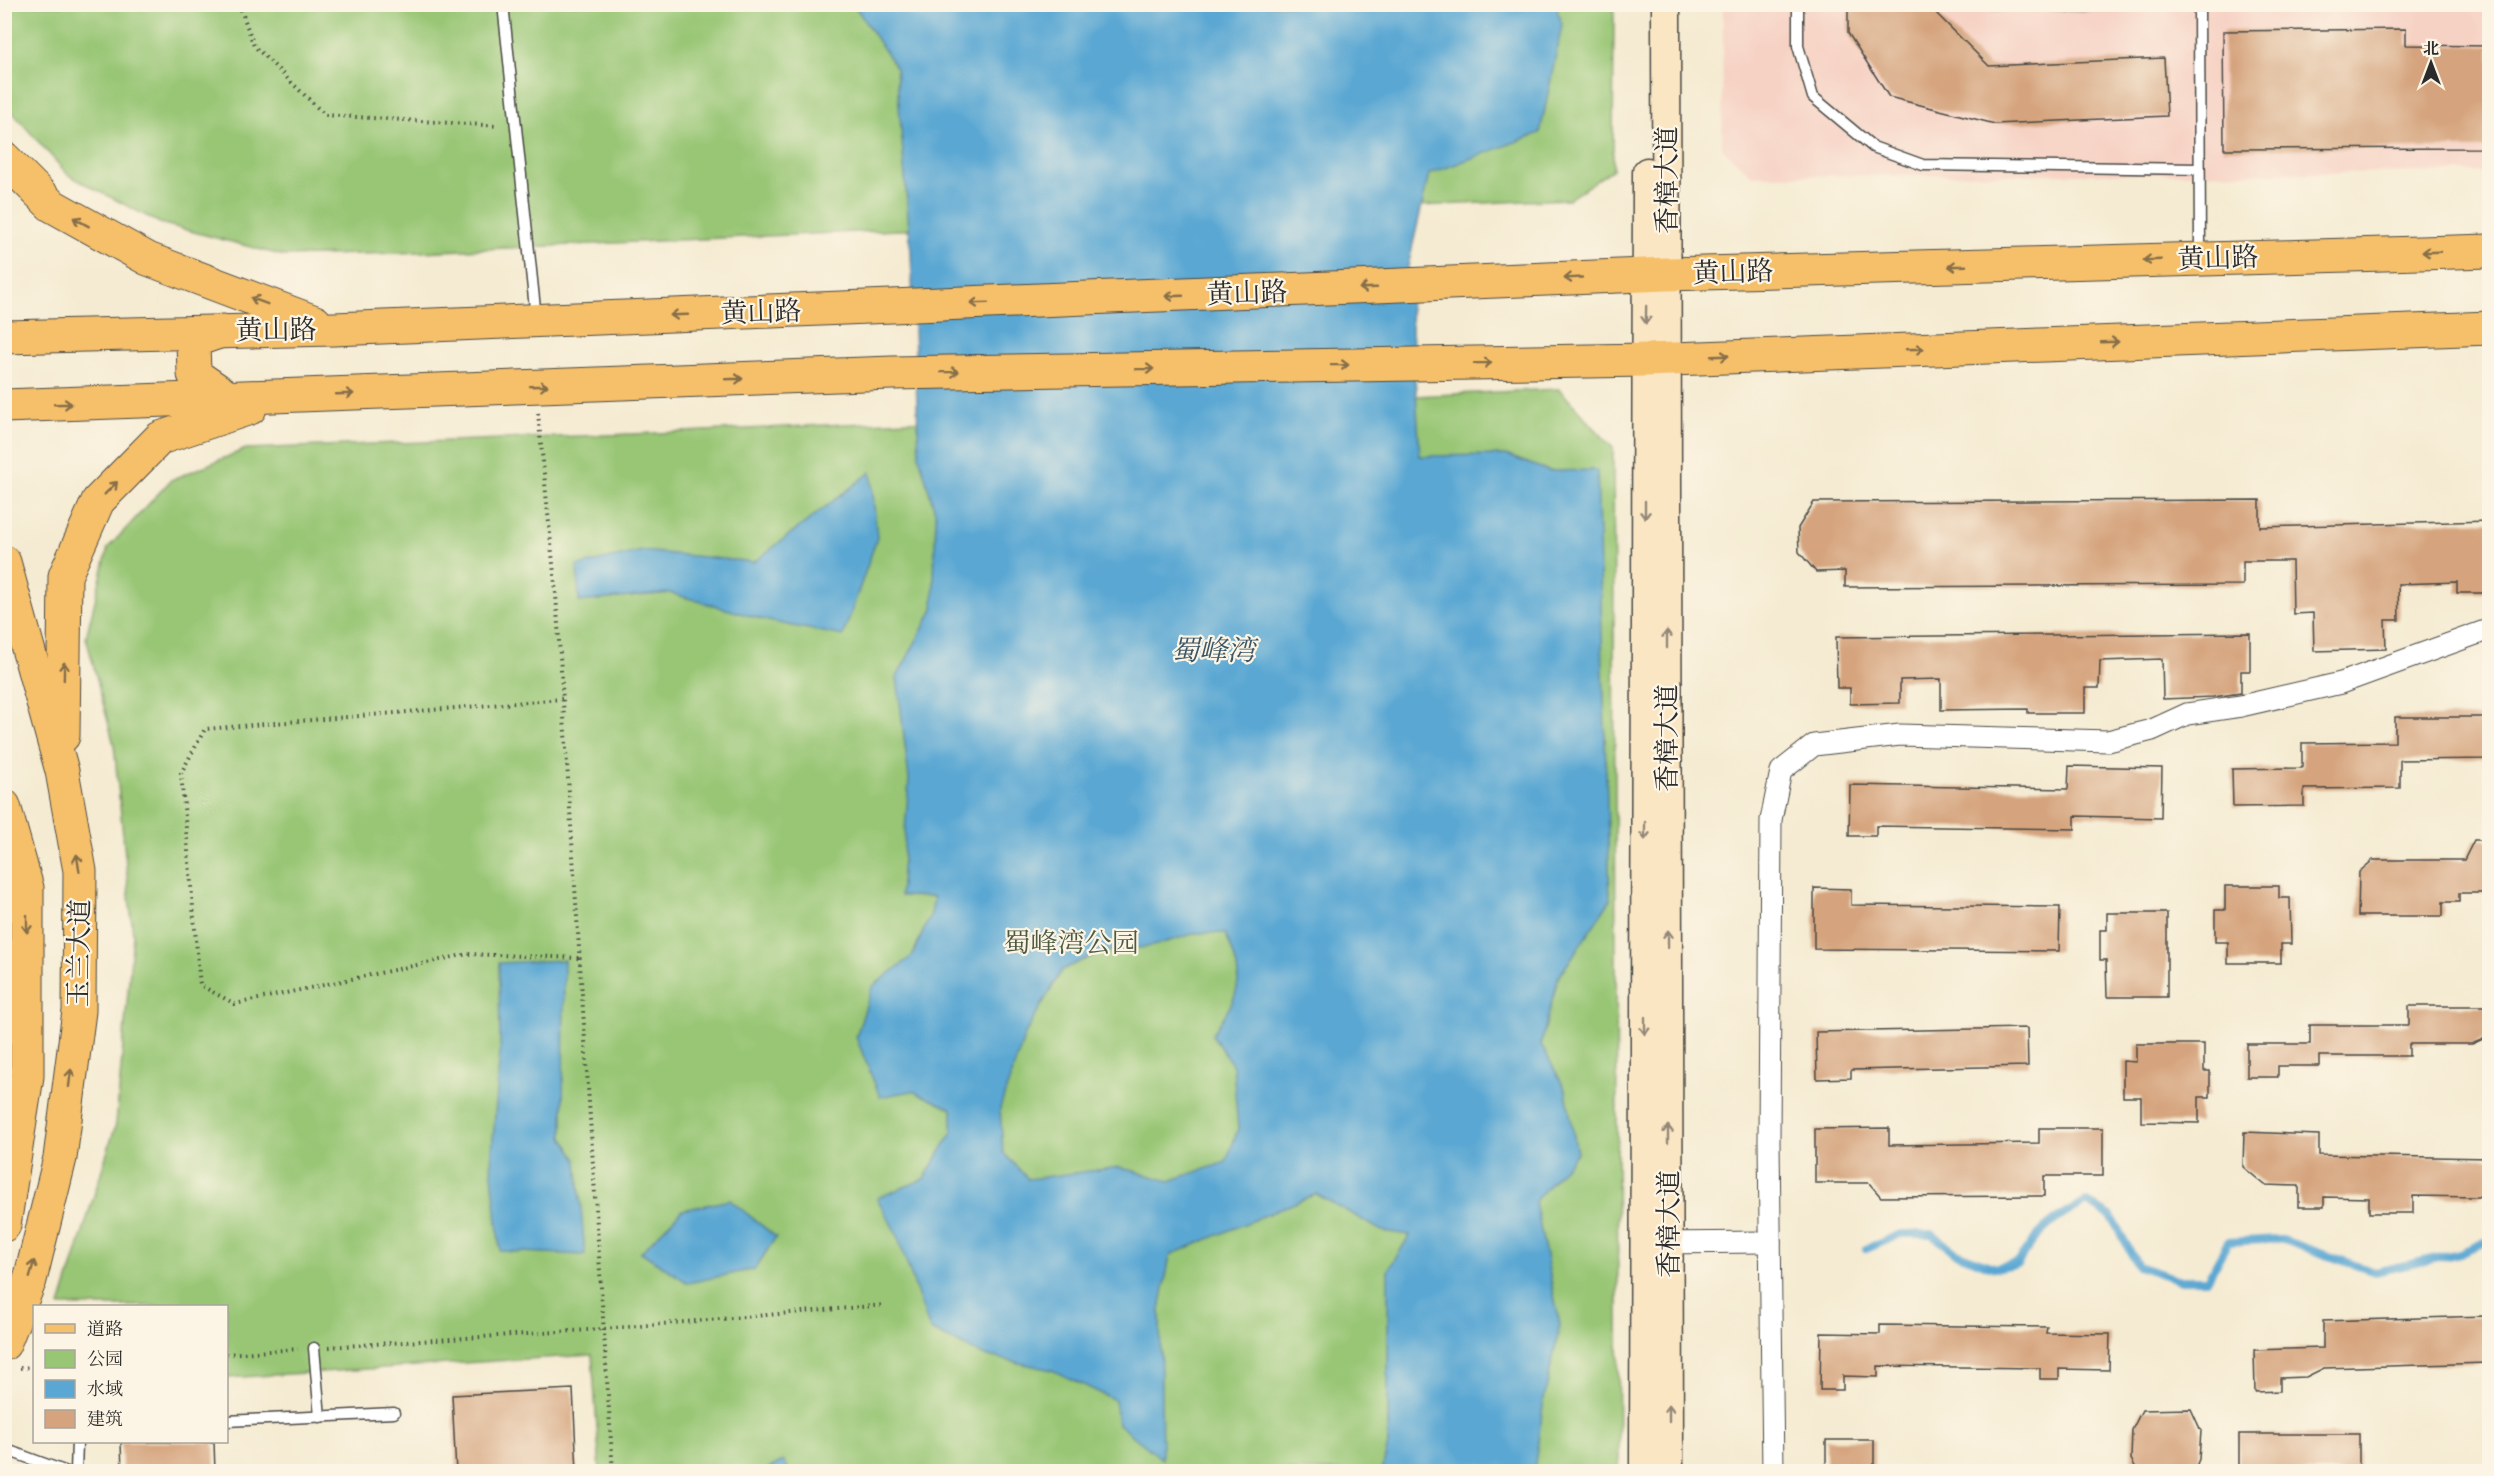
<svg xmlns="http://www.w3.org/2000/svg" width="2494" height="1476" viewBox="0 0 2494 1476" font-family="'EB Garamond','Noto Serif SC',serif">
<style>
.built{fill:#f6d2c4}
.green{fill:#98c674;stroke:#627850;stroke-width:1.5}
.water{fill:#5aa7d3;stroke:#42697f;stroke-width:1.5;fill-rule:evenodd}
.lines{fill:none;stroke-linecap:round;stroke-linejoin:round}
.stream{stroke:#5aa7d3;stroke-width:8}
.building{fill:#d5a47e}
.lane-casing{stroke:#494844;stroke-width:13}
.street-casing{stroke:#494844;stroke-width:23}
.secondary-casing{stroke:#494844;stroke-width:31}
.primary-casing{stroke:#494844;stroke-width:35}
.path{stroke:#494844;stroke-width:4;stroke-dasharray:1.5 4.5;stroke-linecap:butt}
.lane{stroke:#fff;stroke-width:10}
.street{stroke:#fff;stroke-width:21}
.secondary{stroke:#fbe6c4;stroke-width:28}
.primary{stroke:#f6c06b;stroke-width:33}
.oneway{stroke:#866e48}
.oneway2{stroke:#938878}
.labels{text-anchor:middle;stroke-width:4.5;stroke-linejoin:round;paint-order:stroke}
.street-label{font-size:27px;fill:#2b2b2b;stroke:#fcf5e5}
.park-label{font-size:27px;fill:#4c5a41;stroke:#fcf5e5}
.water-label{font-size:28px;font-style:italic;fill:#3b5666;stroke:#fcf5e5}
</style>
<rect width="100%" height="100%" fill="#fcf5e5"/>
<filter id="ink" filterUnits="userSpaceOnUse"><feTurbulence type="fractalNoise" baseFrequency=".0167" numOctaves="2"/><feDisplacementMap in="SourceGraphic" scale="12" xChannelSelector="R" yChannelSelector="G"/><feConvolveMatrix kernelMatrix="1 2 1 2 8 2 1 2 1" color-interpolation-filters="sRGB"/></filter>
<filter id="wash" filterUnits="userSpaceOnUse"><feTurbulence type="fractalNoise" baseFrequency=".008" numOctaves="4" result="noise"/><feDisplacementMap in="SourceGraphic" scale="24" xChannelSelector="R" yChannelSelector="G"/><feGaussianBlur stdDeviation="1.35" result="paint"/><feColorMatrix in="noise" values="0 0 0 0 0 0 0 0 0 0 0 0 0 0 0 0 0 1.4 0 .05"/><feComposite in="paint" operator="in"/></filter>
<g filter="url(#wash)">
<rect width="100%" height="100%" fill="#f5ebd2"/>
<!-- built -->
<polygon class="built" points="1723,5 2489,5 2489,172 1753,176 1722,149"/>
<!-- green -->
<g class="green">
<rect x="1992" y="4" width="142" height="6"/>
<polygon points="4,5 1614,5 1613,169 1569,199 399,253 284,256 160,223 68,175 5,104"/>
<polygon points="1559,389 1613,448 1619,1471 600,1471 592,1355 227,1378 226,1306 60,1306 116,1124 133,935 114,745 86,637 108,548 171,480 246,449 684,432"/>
<polygon points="5,806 27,888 5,1225"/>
</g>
<!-- water -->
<g class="water">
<path d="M 854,5 L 1556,5 L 1562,25 L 1540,133 L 1429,174 L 1408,266 L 1420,456 L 1506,455 L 1549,471 L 1597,470 L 1610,901 L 1558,978 L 1541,1044 L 1566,1091 L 1577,1153 L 1535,1201 L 1560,1325 L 1544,1399 L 1534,1471 L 1382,1471 L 1388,1444 L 1388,1270 L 1410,1235 L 1382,1231 L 1316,1194 L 1170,1255 L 1160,1310 L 1162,1459 L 1118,1424 L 1115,1400 L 1052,1370 L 983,1355 L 930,1330 L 897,1235 L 877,1198 L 924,1179 L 952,1132 L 952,1109 L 912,1091 L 880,1097 L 856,1037 L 872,987 L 912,956 L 931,914 L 934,897 L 900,896 L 909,779 L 897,677 L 933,609 L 936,515 L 919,456 L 911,252 L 896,68 ZM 1196,933 L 1225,933 C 1247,982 1240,993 1212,1035 L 1233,1066 L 1238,1129 L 1226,1162 L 1169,1181 L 1120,1167 L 1028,1179 L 1003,1152 L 1000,1108 L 1026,1032 L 1062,970 L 1098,953 L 1153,946 Z"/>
<polygon points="871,472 877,538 843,636 768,621 670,593 579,602 577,566 642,551 754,562"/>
<polygon points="564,960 563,1137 577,1160 585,1255 500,1251 491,1164 500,1052 499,963"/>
<polygon points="730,1200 776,1237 755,1269 688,1283 641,1252 682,1210"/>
<polygon points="783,1461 790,1471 764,1471"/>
</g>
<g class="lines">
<!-- stream -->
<path class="stream" d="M 1866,1249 L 1902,1234 L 1932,1234 L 1956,1253 L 1995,1268 L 2018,1263 C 2037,1231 2053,1219 2086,1202 L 2111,1216 L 2138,1266 L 2180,1280 L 2207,1280 L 2228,1242 L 2280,1239 L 2375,1272 L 2460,1253 L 2490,1240"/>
</g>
<g id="blocks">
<!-- building -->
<g class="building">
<polygon points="1848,4 1927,4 1989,66 2164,58 2167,116 1995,124 1889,97 1848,33"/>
<polygon points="2406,29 2406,45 2490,46 2490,148 2224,149 2223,31"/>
<polygon points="2260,500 2260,527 2490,521 2490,593 2457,593 2457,582 2398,584 2399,620 2385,620 2386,649 2314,651 2313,613 2293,614 2292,561 2243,561 2243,585 1845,587 1845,571 1816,572 1799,552 1798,528 1814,502"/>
<polygon points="2250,633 2250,671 2241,671 2241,693 2213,697 2163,699 2162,659 2100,661 2099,688 2085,688 2085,713 2028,713 2028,709 1941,710 1941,679 1900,680 1900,703 1850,704 1850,688 1837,688 1836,637"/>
<polygon points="2395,717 2490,717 2490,759 2400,760 2400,788 2304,789 2304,806 2233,807 2232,769 2302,768 2302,743 2395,742"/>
<polygon points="2069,766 2162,768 2161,818 2075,816 2075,829 1876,826 1876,836 1849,836 1850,785 2068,789"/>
<polygon points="2474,840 2490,840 2490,893 2459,893 2459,902 2443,902 2443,916 2358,916 2359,872 2373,860 2464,860"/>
<polygon points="2225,886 2279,886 2279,898 2290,898 2291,944 2281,944 2281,963 2228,963 2228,942 2215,942 2215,910 2225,910"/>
<polygon points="1814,888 1851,889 1851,905 2060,907 2059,951 1814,949"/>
<polygon points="2107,913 2167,913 2167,997 2107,997 2106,960 2100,960 2100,930 2107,930"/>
<polygon points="2409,1006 2490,1006 2490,1036 2472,1044 2409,1044 2409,1056 2319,1056 2319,1066 2278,1066 2278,1077 2247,1077 2247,1044 2310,1044 2310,1025 2409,1025"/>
<polygon points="2027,1028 2028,1066 1851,1070 1851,1078 1817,1079 1816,1032"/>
<polygon points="2136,1044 2204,1044 2204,1071 2210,1071 2210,1097 2199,1097 2199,1123 2141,1122 2141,1097 2123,1097 2123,1061 2136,1062"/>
<polygon points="1889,1128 1889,1145 2039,1143 2039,1128 2103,1128 2103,1176 2044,1176 2044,1196 1881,1197 1869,1183 1815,1183 1815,1129"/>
<polygon points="2244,1132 2319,1135 2319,1155 2490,1158 2490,1186 2478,1197 2413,1196 2413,1213 2369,1213 2369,1198 2324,1197 2324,1207 2299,1207 2299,1186 2265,1185 2243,1167"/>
<polygon points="2485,1316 2487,1363 2324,1368 2306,1377 2280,1378 2280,1391 2255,1392 2254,1350 2323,1348 2323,1321"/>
<polygon points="1880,1325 2047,1327 2046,1333 2110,1334 2109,1370 2059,1369 2059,1379 2040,1379 2040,1368 1878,1366 1878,1377 1843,1376 1843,1390 1820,1390 1821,1333 1880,1334"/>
<polygon points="573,1389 577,1472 456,1472 452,1395"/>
<polygon points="2191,1409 2201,1431 2199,1459 2194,1472 2138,1472 2131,1459 2132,1430 2142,1410"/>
<rect x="2239" y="1434" width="120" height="38"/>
<rect x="1826" y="1440" width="48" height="32"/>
<polygon points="121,1442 214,1442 215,1472 122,1472"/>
</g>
</g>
</g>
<g filter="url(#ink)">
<use href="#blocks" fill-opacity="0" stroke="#494844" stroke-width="1.5"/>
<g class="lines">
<defs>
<g id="lane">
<polyline points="503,4 536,318"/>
<polyline points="1798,4 1798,46 1813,97 1873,147 1923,165 2199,169"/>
<polyline points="2199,4 2200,255"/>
<polyline points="314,1348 320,1417"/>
<polyline points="226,1421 394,1413"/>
<polyline points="4,1449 67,1472"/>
<polyline points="76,1472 77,1442"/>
</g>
<g id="street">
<polyline points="1654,1243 1770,1242"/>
<polyline points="1773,1472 1769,1141 1771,820 1781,771 1814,745 1900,735 2108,741 2152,730 2187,714 2241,706 2341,683 2490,629"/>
</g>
<g id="secondary">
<polyline points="1666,4 1669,1472"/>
<polyline points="1644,1472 1647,172"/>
</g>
<g id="primary">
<polyline points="4,158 51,205 148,259 315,322"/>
<polyline points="222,331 193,341 194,374 229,398"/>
<polyline points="4,337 334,329 1667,274 2490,251"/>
<polyline points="4,406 892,373 1646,360 2490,328"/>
<polyline points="4,562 62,771 80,871 79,1011 60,1158 30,1280 4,1344"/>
<polyline points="63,736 65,576 98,501 160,438 250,408"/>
<polyline points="4,806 27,888 27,1076 4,1225"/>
</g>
</defs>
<!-- lane casing -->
<use href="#lane" class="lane-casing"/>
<!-- street casing -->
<use href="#street" class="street-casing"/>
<!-- secondary casing -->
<use href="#secondary" class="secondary-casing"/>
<!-- primary casing -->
<use href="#primary" class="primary-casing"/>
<!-- path -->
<g class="path">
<polyline points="239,4 254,46 325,115 499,126"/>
<polyline points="538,413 556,594 613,1472"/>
<polyline points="562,699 205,729 181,773 200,985 235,1004 468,954 580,958"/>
<polyline points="329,1347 603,1329 884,1305"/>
<polyline points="226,1354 298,1349"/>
<polyline points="20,1368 34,1367"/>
</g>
<!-- lane -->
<use href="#lane" class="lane"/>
<!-- street -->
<use href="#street" class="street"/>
<!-- secondary -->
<use href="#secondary" class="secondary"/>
<!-- primary -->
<use href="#primary" class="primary"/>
</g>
<!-- one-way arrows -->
<defs><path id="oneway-shaft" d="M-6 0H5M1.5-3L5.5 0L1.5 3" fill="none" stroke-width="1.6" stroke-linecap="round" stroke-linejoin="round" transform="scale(1.5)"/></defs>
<g class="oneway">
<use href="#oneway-shaft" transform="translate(81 222) rotate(-151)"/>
<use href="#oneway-shaft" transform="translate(2431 252) rotate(178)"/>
<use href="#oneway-shaft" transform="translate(2152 260) rotate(178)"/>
<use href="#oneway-shaft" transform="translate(1957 266) rotate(178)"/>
<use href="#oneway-shaft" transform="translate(1573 278) rotate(177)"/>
<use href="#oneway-shaft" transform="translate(1368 288) rotate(178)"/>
<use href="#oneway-shaft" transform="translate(1174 296) rotate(178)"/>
<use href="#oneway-shaft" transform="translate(259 301) rotate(-159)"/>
<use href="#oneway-shaft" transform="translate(979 303) rotate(178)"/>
<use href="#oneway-shaft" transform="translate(679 315) rotate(178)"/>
<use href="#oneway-shaft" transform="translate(2110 342) rotate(-2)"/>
<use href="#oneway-shaft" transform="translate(1915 349) rotate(-2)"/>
<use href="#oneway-shaft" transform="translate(1720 356) rotate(-2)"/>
<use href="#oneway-shaft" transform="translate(1483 363) rotate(-1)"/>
<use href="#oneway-shaft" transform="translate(1340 365) rotate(-1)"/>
<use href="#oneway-shaft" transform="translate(1145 369) rotate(-1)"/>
<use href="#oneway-shaft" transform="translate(950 372) rotate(-1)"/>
<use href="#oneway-shaft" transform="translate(734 379) rotate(-2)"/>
<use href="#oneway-shaft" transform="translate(539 386) rotate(-2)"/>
<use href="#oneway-shaft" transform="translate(345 394) rotate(-2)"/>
<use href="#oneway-shaft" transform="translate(63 404) rotate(-2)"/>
<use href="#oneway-shaft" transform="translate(111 488) rotate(-45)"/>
<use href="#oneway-shaft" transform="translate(64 671) rotate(-89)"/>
<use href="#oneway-shaft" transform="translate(78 863) rotate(-99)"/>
<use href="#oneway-shaft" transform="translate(27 924) rotate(90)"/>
<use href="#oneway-shaft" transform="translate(70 1078) rotate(-83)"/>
<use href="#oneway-shaft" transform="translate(32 1269) rotate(-76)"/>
</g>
<g class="oneway2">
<use href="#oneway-shaft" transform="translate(1646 315) rotate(91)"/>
<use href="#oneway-shaft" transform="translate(1645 510) rotate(90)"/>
<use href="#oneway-shaft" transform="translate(1667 639) rotate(-90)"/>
<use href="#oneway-shaft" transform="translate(1645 831) rotate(90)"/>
<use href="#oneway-shaft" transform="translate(1668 939) rotate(-90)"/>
<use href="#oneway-shaft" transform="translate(1645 1026) rotate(90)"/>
<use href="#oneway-shaft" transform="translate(1668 1134) rotate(-90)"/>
<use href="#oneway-shaft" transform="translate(1669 1413) rotate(-90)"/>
</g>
</g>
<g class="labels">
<!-- street labels -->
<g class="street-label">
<text transform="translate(1667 180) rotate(-90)" y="9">香樟大道</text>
<text transform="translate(2218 258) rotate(-2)" y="9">黄山路</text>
<text transform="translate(1733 272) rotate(-2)" y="9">黄山路</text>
<text transform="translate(1247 293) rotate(-2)" y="9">黄山路</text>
<text transform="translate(761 312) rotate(-2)" y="9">黄山路</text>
<text transform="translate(276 330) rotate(-1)" y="9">黄山路</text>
<text transform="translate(1667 738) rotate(-90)" y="9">香樟大道</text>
<text transform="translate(79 953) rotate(-89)" y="9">玉兰大道</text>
<text transform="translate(1669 1224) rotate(-90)" y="9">香樟大道</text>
</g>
<!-- park labels -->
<g class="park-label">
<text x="1071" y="952">蜀峰湾公园</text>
</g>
<!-- water labels -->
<g class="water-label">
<text x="1213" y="660">蜀峰湾</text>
</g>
</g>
<!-- margin -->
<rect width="2494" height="1476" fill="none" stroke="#fcf5e5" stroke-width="24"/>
<!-- legend -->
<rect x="33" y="1305" width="195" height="138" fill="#fcf5e5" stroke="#a8a49b" stroke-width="1.5"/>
<rect x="45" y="1324" width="30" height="9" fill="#f6c06b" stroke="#a8a49b" stroke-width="1.5"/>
<text x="87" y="1335" font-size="18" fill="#2b2b2b">道路</text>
<rect x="45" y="1350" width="30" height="18" fill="#98c674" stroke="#a8a49b" stroke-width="1.5"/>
<text x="87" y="1365" font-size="18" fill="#2b2b2b">公园</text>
<rect x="45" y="1380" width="30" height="18" fill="#5aa7d3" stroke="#a8a49b" stroke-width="1.5"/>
<text x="87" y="1395" font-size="18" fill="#2b2b2b">水域</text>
<rect x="45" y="1410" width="30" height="18" fill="#d5a47e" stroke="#a8a49b" stroke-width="1.5"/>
<text x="87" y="1425" font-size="18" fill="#2b2b2b">建筑</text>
<!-- north arrow -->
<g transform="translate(2431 63)" stroke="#fcf5e5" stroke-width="4.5" paint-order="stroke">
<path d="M0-4.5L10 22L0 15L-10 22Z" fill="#2b2b2b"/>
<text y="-9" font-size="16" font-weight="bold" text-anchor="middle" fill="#2b2b2b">北</text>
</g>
</svg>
